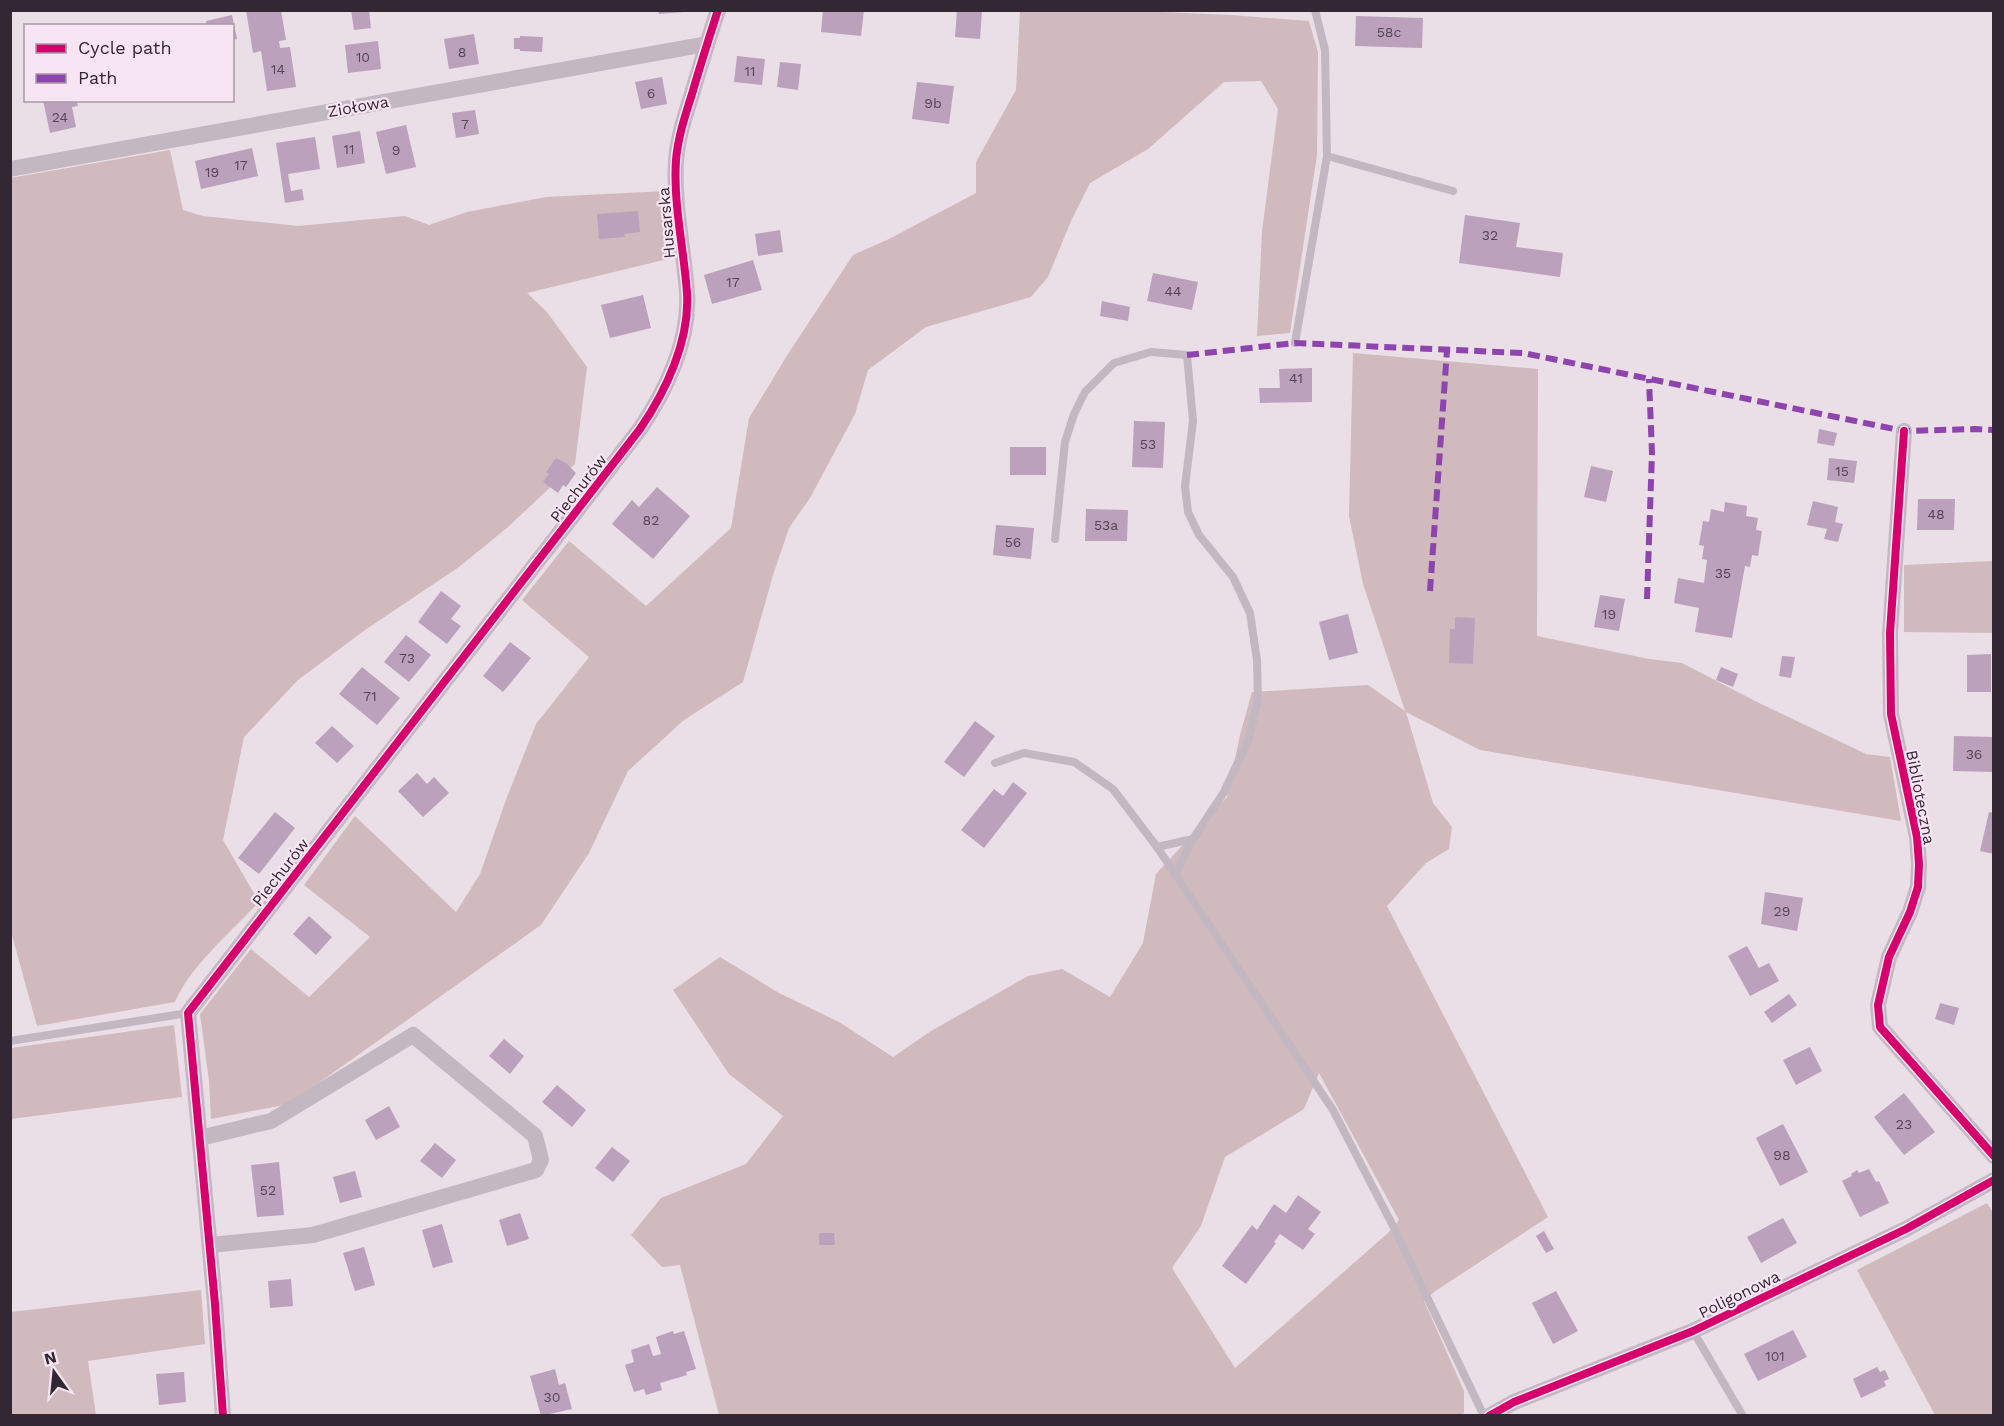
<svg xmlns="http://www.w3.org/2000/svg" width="2004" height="1426" viewBox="0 0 2004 1426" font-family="'Work Sans',sans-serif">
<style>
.green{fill:#d1babd;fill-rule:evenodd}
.building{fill:#bba1bc}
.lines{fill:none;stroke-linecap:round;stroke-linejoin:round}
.service{stroke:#c3b8c1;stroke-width:8}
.minor{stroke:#c3b8c1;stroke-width:16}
.quiet{stroke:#8e44ad;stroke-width:6;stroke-dasharray:12 6;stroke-linecap:butt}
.cycleway-casing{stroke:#f7e5f3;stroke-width:11}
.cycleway{stroke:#d6006c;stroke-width:8}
.labels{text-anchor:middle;stroke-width:4.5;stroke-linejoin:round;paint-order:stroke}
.number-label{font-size:14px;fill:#554655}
.street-label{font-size:16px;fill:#332733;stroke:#f7e5f3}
</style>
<rect width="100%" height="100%" fill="#eadee7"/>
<!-- green -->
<g class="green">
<polygon points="1115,10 1231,15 1309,21 1318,52 1317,155 1290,333 1257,336 1262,231 1278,109 1261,81 1224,82 1148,149 1090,183 1071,221 1048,277 1031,297 926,327 868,370 855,414 810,498 789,528 773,575 743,682 684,720 628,771 589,853 541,925 289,1104 211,1119 209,1081 200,1014 251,949 309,997 370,937 304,885 355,816 456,912 480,874 507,797 536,724 589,657 522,600 569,541 646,606 731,528 749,418 788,354 853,255 889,239 976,193 976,162 1016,90 1020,11"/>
<path d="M 170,150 L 183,210 L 203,216 L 298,226 L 405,216 L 429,225 L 467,212 L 546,197 L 666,191 L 672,258 L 527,293 L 547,312 L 587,367 L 575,464 L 508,527 L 459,567 L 365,630 L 298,680 L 244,737 L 223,840 L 259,902 C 232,931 191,965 175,1002 L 37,1026 L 10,928 L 10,178 Z"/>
<path d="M 1353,353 L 1538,369 L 1537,636 L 1649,659 L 1682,663 L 1757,702 L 1866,754 L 1890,757 L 1901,821 L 1480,750 L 1406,712 L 1433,803 L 1452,827 L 1449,849 L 1426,863 L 1387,906 L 1548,1217 L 1434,1292 L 1424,1301 L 1464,1391 L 1464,1413 L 1461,1415 L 719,1415 L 680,1265 L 662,1267 L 631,1235 L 661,1198 L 746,1164 L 783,1116 L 729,1074 L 673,990 L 720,957 L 779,993 L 839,1022 L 893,1057 L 931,1031 L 1028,976 L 1062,969 L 1110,997 L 1143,943 L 1156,874 L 1227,797 L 1240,735 L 1252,692 L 1368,685 L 1405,711 L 1363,584 L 1349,516 ZM 1319,1073 L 1399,1220 L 1389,1232 L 1235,1368 L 1172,1268 L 1201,1226 L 1225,1157 L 1304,1109 Z"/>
<polygon points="1993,561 1993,633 1904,632 1904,565"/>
<polygon points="174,1025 182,1097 11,1119 11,1048"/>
<polygon points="1987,1203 1994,1214 1993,1415 1935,1415 1857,1270"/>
<polygon points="201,1290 205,1344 88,1361 96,1415 11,1415 11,1312"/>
</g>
<!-- building -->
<g class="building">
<polygon points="246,10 281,10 286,40 279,41 280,48 290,47 296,87 267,91 261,51 253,53"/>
<polygon points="351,10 369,10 371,28 354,30"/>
<polygon points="658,10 684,10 684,12 659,14"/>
<polygon points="823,10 864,10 861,36 821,32"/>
<polygon points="957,10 982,10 980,39 955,37"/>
<polygon points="232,15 237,39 232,40 232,26 207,26 206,21"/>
<polygon points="1356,16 1423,18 1422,48 1355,46"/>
<polygon points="474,34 479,64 449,69 444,39"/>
<polygon points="520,36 543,37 542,52 520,51 520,49 514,49 514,38 520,38"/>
<polygon points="378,41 381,69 348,73 345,45"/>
<polygon points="737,56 765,59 762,85 734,82"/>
<polygon points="780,62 801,64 798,90 777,87"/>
<polygon points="662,77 667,104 641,109 635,82"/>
<polygon points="917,82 954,86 949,124 912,119"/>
<polygon points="43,100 76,100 78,106 72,107 76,127 50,133"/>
<polygon points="475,110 479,134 456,138 452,113"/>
<polygon points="406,125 416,167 386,174 376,132"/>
<polygon points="360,131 365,163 337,168 332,136"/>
<polygon points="315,137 320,169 288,174 291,191 302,189 304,200 285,203 276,143"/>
<polygon points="252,148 258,176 201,189 195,161"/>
<polygon points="638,211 640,232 624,234 625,237 599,239 597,214"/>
<polygon points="1465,215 1520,223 1516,247 1563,253 1560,277 1459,263"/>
<polygon points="780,230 783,252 758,256 755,234"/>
<polygon points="753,260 762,290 712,304 704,275"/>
<polygon points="1153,273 1198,282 1192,310 1147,301"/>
<polygon points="643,295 651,328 610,338 601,305"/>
<polygon points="1102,301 1130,307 1128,321 1100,316"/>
<polygon points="1312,368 1312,402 1260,403 1259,388 1280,388 1279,369"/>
<polygon points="1134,421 1165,422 1163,468 1132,467"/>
<polygon points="1819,429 1837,433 1834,446 1817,443"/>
<rect x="1010" y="447" width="36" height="28"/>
<polygon points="556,458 566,463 576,473 566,487 563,485 558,493 543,482 549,474 546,472"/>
<polygon points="1829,458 1857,461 1854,483 1827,480"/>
<polygon points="1591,466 1613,471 1606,502 1584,497"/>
<polygon points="657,487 690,516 653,559 612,524 632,500 639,507"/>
<polygon points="1918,499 1955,499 1954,530 1917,530"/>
<polygon points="1813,501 1838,507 1835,522 1843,524 1838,542 1824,539 1827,529 1807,525"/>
<polygon points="1725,502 1747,506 1746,516 1758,518 1756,530 1762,531 1758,556 1752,555 1750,567 1745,566 1732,638 1695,632 1699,608 1674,603 1678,578 1704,583 1707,560 1702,559 1704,546 1699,545 1703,521 1709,522 1711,509 1724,512"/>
<polygon points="1086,509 1128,510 1127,541 1085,541"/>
<polygon points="996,525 1034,528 1031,559 993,555"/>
<polygon points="441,591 461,606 451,619 461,626 447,644 418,622"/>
<polygon points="1600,595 1625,599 1619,631 1594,627"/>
<polygon points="1348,614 1358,653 1329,660 1319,622"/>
<polygon points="1455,617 1475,618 1473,664 1449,663 1450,629 1455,629"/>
<polygon points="406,635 431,655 409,682 384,662"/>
<polygon points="510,642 531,658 503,692 483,676"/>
<polygon points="1991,654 1991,692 1967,692 1967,655"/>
<polygon points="1782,656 1795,657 1791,678 1779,676"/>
<polygon points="362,667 400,698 377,725 339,694"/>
<polygon points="1721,667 1738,674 1733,687 1716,680"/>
<polygon points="975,721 995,736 964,777 944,762"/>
<polygon points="332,726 354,746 337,763 315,743"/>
<polygon points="1954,736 1994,737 1994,772 1953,771"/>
<polygon points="417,773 427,784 434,777 449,793 423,817 398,791"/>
<polygon points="1013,782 1027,793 984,848 961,830 994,789 1003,796"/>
<polygon points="275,812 295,828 259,874 238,858"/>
<polygon points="1989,812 1994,813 1994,854 1980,851"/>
<polygon points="1765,892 1803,898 1797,931 1761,924"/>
<polygon points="309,916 332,937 316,955 293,934"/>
<polygon points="1747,946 1759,968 1769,963 1779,981 1750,996 1728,956"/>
<polygon points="1789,994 1797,1005 1772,1023 1764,1012"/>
<polygon points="1940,1003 1959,1008 1954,1025 1935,1019"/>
<polygon points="504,1039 524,1056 510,1074 489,1056"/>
<polygon points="1810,1047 1822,1071 1796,1085 1783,1060"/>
<polygon points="557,1085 586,1110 572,1127 542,1102"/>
<polygon points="1904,1093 1935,1132 1904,1155 1874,1117"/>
<polygon points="389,1106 400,1127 376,1140 365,1120"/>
<polygon points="1783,1124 1808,1172 1780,1186 1756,1138"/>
<polygon points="435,1143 456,1160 442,1178 420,1161"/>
<polygon points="612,1147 630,1161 613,1182 595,1168"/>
<polygon points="279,1162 284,1215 257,1217 251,1165"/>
<polygon points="1869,1169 1876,1182 1879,1181 1889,1203 1860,1217 1842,1181 1852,1176 1851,1174 1857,1170 1859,1173"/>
<polygon points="355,1171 362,1197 340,1203 333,1177"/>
<polygon points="1298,1195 1321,1212 1308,1229 1315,1234 1303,1250 1280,1234 1274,1242 1276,1243 1246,1284 1222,1266 1252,1225 1257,1230 1274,1204 1286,1213"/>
<polygon points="520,1213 529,1239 507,1246 499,1220"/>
<polygon points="1783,1218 1797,1243 1761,1263 1747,1237"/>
<polygon points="442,1224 453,1262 433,1268 422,1230"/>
<polygon points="1544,1231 1554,1249 1546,1253 1536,1236"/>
<polygon points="819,1233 834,1233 835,1245 819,1245"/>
<polygon points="364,1247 375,1285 355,1291 343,1253"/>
<polygon points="291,1279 293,1306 270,1308 268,1281"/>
<polygon points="1556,1291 1578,1331 1553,1344 1532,1303"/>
<polygon points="1793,1330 1807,1357 1758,1381 1744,1354"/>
<polygon points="673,1331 674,1334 684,1331 696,1369 686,1372 687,1375 660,1383 662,1390 646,1395 644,1389 634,1392 625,1365 634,1362 631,1350 649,1344 653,1356 661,1354 656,1337"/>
<polygon points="1877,1367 1880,1372 1885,1370 1889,1379 1884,1381 1886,1386 1861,1398 1853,1379"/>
<polygon points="555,1369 559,1385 565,1383 572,1409 541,1416 530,1376"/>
<polygon points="184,1372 186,1402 159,1405 156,1374"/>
</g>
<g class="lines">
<!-- service -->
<g class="service">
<polyline points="1315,10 1325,50 1327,156 1453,191"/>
<polyline points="1295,343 1327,156"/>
<polyline points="1055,539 1065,442 1074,414 1085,392 1114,363 1151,352 1187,355 1193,421 1185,486 1188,512 1199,535 1233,577 1250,613 1257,660 1258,700 1248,741 1224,792 1193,839 1175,875"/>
<polyline points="995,763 1024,753 1074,762 1113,789 1157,847 1333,1110 1393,1226 1484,1416"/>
<polyline points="1157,847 1193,839"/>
<polyline points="10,1041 188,1013"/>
<polyline points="1693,1331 1743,1416"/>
</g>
<!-- minor -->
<g class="minor">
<polyline points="10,169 707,44"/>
<polyline points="1904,431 1890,633 1891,714 1917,837 1919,864 1918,887 1910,912 1889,957 1878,1005 1880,1027 1994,1156"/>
<polyline points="200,1138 271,1121 413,1035 535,1136 541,1160 536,1170 313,1235 210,1245"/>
<path d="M 223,1416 L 215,1304 L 188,1013 L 640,429 C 666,391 690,340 687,293 C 684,249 673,204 676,160 C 678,137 685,116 692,94 C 700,66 709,38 718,10"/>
<polyline points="1489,1416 1514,1402 1693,1331 1906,1229 1994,1180"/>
</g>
<!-- quiet -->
<g class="quiet">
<polyline points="1187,355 1295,343 1523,353 1904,431 1975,429 1994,430"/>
<polyline points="1430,591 1447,350"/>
<polyline points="1647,599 1652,453 1649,379"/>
</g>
<defs>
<g id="cycleway">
<polyline points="1904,431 1890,633 1891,714 1917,837 1919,864 1918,887 1910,912 1889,957 1878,1005 1880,1027 1994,1156"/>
<path d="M 223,1416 L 215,1304 L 188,1013 L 640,429 C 666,391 690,340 687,293 C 684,249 673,204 676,160 C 678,137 685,116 692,94 C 700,66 709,38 718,10"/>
<polyline points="1489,1416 1514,1402 1693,1331 1906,1229 1994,1180"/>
</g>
</defs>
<!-- cycleway casing -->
<use href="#cycleway" class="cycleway-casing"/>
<!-- cycleway -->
<use href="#cycleway" class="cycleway"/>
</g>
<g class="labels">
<!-- number labels -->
<g class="number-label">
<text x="1389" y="37">58c</text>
<text x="462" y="57">8</text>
<text x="363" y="62">10</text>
<text x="278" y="74">14</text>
<text x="750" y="76">11</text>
<text x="651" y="98">6</text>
<text x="933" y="108">9b</text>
<text x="60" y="122">24</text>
<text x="465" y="129">7</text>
<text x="349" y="154">11</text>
<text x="396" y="155">9</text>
<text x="241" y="170">17</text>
<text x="212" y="177">19</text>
<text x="1490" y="240">32</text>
<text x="733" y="287">17</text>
<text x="1173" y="296">44</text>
<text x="1296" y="383">41</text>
<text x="1148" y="449">53</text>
<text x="1842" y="476">15</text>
<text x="1936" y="519">48</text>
<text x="651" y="525">82</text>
<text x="1106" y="530">53a</text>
<text x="1013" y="547">56</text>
<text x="1723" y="578">35</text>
<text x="1609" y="619">19</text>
<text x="407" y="663">73</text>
<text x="370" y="701">71</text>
<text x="1974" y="759">36</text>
<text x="1782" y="916">29</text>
<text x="1904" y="1129">23</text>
<text x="1782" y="1160">98</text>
<text x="268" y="1195">52</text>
<text x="1775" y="1361">101</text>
<text x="552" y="1402">30</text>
</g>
<!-- street labels -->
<g class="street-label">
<text transform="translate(358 106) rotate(-10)" y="6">Ziołowa</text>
<text transform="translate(666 223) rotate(-95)" y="6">Husarska</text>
<text transform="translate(578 488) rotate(-52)" y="6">Piechurów</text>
<text transform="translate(1921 797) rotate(79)" y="6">Biblioteczna</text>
<text transform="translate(280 872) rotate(-52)" y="6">Piechurów</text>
<text transform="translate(1739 1294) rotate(-26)" y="6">Poligonowa</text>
</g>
</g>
<!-- border -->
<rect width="2004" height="1426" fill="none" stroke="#332733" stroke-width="24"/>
<!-- legend -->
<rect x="24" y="24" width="210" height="78" fill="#f7e5f3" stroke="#a999a6" stroke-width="1.5"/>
<rect x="36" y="44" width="30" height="9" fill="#d6006c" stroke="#a999a6" stroke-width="1.5"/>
<text x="78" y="54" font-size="18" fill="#332733">Cycle path</text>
<rect x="36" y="74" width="30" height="9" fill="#8e44ad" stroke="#a999a6" stroke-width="1.5"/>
<text x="78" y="84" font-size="18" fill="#332733">Path</text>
<!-- north arrow -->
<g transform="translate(54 1372) rotate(345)" stroke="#f7e5f3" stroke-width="4.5" paint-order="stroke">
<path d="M0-4.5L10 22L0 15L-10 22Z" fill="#332733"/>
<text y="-9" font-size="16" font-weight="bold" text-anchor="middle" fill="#332733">N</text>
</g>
</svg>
